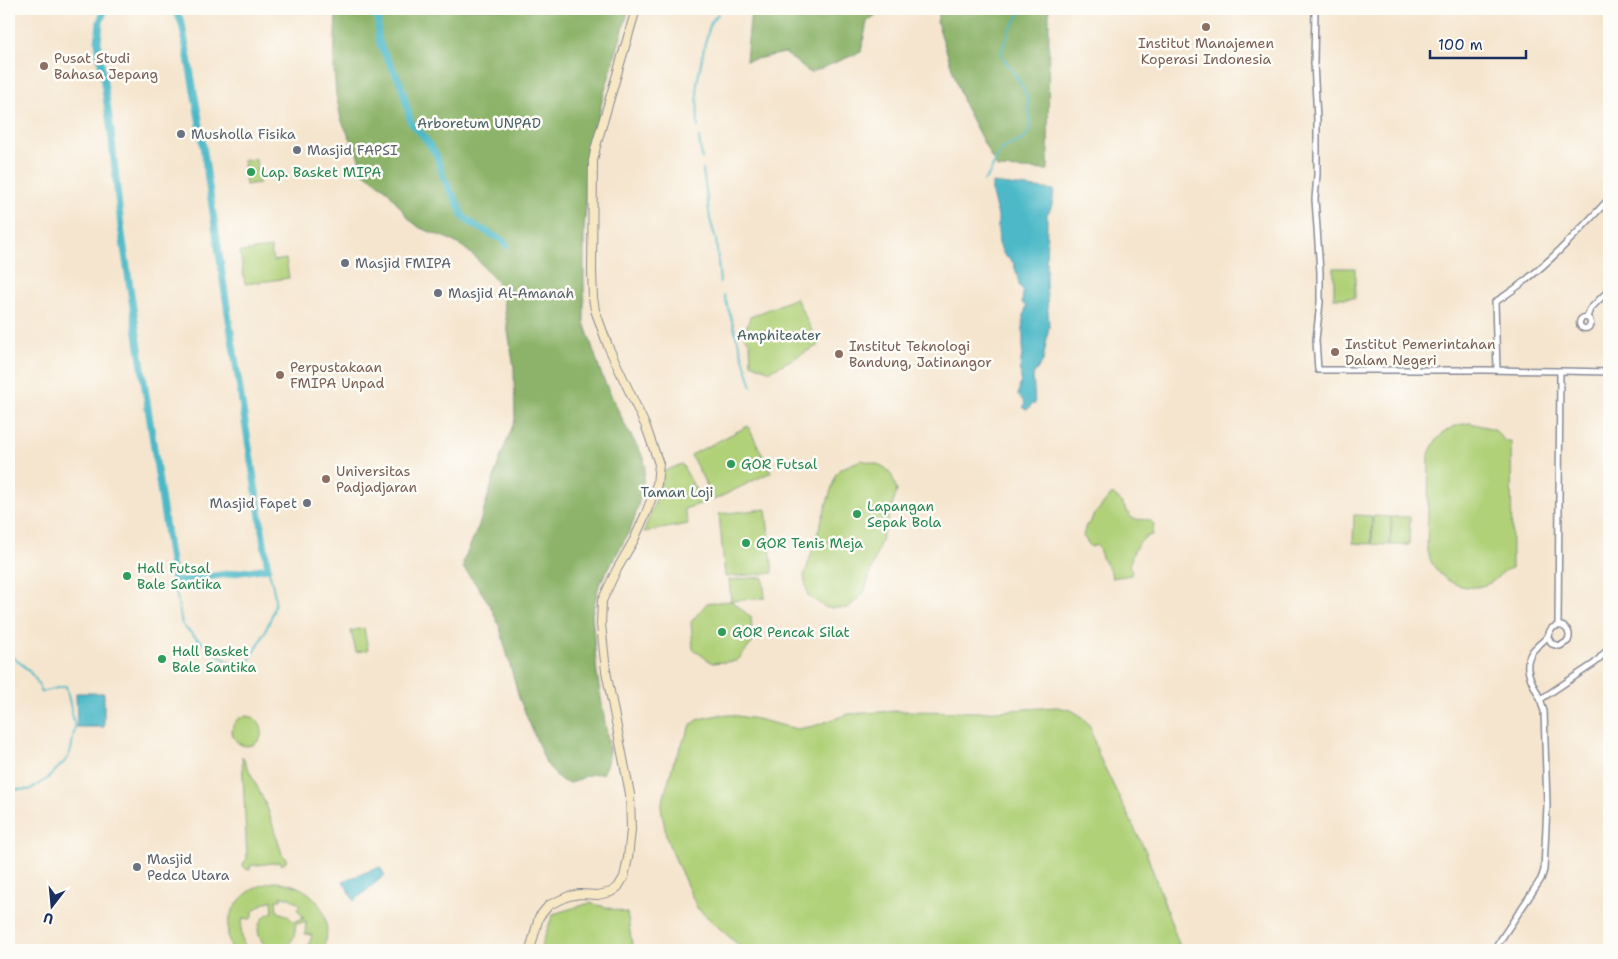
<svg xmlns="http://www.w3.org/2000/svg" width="1618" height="959" viewBox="0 0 1618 959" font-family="'Shantell Sans',sans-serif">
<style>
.green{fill:#b1d179;stroke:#66806c;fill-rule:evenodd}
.forest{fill:#8cb369;stroke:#547164}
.water{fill:#4db9c8;stroke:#347493}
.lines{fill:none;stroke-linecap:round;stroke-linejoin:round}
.stream{stroke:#4db9c8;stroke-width:2}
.canal{stroke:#4db9c8;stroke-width:7}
.street-casing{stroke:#888a96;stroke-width:8}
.secondary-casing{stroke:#888a96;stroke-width:10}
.street{stroke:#fff;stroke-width:5}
.secondary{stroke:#f7e8c3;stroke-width:8}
.education-dot{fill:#8d6e63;stroke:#fdfcf7;stroke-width:2}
.worship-dot{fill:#6b7280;stroke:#fdfcf7;stroke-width:2}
.leisure-dot{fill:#2e9e5b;stroke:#fdfcf7;stroke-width:2}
.labels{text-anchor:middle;stroke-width:5;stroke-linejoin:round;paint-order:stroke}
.education-label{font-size:14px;fill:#785e54;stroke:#fdfcf7;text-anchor:start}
.park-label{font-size:14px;fill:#486066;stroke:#fdfcf7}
.worship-label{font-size:14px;fill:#5b616d;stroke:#fdfcf7;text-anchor:start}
.leisure-label{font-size:14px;fill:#27864d;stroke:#fdfcf7;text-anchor:start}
</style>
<rect width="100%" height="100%" fill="#fdfcf7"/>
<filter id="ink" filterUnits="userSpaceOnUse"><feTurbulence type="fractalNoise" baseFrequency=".02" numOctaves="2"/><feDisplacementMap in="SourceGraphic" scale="10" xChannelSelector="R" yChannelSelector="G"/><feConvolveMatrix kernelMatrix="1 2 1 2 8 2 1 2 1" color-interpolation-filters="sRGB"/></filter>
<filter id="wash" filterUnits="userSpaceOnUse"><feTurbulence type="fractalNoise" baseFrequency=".0096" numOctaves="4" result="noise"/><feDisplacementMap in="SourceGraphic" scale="20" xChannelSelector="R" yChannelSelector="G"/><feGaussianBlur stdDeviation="1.12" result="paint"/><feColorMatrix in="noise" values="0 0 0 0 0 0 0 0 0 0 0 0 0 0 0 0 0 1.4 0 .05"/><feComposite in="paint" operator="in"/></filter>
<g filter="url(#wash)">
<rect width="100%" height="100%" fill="#f5e5ce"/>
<!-- green -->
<g class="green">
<polygon points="256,159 259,183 246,185 243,160"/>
<polygon points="271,248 273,261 286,259 289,278 245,284 240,252"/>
<rect x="1334" y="268" width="21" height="30"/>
<polygon points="796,298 819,345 770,371 751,363 750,343 744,336 750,317"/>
<path d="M 1470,423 L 1494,429 L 1505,441 L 1511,441 L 1512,568 C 1502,570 1499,578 1490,583 C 1463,596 1434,578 1427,551 L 1429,454 C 1437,434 1450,425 1470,423 Z"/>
<polygon points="748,426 771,472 714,500 691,455"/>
<path d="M 861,460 C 885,466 890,465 897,491 L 864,593 L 848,608 L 827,608 L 808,596 L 804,577 L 836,474 L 840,469 Z"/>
<path d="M 682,464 L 703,503 L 684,509 L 688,524 L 644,532 C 650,512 661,493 662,472 Z"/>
<path d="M 1112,494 C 1123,501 1125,510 1133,519 L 1150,520 L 1154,524 L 1152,535 C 1139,537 1126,560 1132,571 L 1131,575 L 1112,578 C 1111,569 1108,569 1104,562 C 1101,557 1101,551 1097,545 L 1091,547 L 1083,536 L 1086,525 L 1090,523 L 1093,516 Z"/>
<polygon points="766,509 773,573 725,577 719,514"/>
<polygon points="1354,515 1372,516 1371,544 1353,543"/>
<polygon points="1373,516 1391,517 1390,545 1372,544"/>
<polygon points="1392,517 1410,517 1409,545 1391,545"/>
<polygon points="763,577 765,598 731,601 751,617 753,642 737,661 712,663 693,649 691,622 707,603 731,601 729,580"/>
<polygon points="364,628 368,650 356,652 351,631"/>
<polygon points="1057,707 1071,710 1081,716 1090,726 1098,754 1146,852 1181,950 744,950 697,908 667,840 661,807 674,761 691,725 699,719 718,715 731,715 757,719 797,729 814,726 848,714 896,711 981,712"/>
<circle cx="247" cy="731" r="15"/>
<polygon points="242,756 267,807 282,854 286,858 286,862 282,865 280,862 250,866 250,870 246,869 243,866 244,862 247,859"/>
<path d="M 274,882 C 311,882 337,914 323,950 L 307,950 L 312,935 L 305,934 L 306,921 L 295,925 C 297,943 284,950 269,950 L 269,948 C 253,938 255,918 273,912 L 272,900 L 261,905 L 253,911 L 253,917 L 250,919 L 243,918 C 240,930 241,940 247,950 L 232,950 C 218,918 241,887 274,882 ZM 281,896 C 288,897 295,900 300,905 L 297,909 L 304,918 L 294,922 L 288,916 L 277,911 L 276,900 L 281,900 Z"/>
<polygon points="590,903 627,913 633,950 540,950 553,914"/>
</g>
<!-- forest -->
<g class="forest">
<path d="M 336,9 L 629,9 L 602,101 L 589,160 L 584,232 L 584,322 L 602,376 L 626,427 L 644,458 L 645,467 L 642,491 L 634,520 L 626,538 L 599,585 L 592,614 L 597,674 L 609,747 L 609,757 L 603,774 C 574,770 574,803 546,763 L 519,698 L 500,628 L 490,605 L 478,587 L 464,569 L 463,562 L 479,525 L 499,461 L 515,420 L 514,368 L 502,294 L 496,281 L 475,257 L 463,247 L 449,239 L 420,228 L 410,220 L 387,190 L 364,173 L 358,156 L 341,119 L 336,95 L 334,67 Z"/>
<polygon points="751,9 883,9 867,22 861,52 810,73 785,53 746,61"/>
<polygon points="940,9 1049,9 1048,170 997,168 964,105 937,22"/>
</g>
<!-- water -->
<g class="water">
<path d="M 992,183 L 1054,190 C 1053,198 1053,208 1047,214 L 1046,283 L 1049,326 L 1043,361 L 1033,375 L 1035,404 L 1032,404 L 1027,410 L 1023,408 L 1025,403 L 1018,395 L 1021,379 L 1020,368 L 1023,346 L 1023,321 L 1026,306 L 1022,303 L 1023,291 L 1019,285 L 1017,274 L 1013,262 L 1004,255 L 999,244 L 998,230 L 998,216 L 992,194 Z"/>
<polygon points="76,693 104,693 104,727 77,727"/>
<polygon points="380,867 385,875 354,901 343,881"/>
</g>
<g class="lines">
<!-- stream -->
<g class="stream">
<polyline points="698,127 697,83 705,43 711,22 718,14 718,9"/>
<polyline points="699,138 702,159"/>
<polyline points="703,170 710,219 716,240 720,282"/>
<path d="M 984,181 C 995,170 993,157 1004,148 C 1010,144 1019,143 1025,138 C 1034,130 1029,100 1024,90 C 1018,77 1008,66 1001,53 L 1009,31 L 1023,9"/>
<polyline points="724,295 752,387"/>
<path d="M 174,582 L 182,624 C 191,635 228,664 241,668 C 253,661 276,613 275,599 C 274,588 271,578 268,568"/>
<path d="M 9,656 C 20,660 40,680 41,692 L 66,686 L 75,727 L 71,750 L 68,758 L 47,779 L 29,790 L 9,789"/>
<polyline points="9,838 10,870 9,877"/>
</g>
<!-- canal -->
<g class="canal">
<polyline points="105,9 100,22 98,42 111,131 121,227 174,582 268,568 229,320 199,119 182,24 179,17 173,9"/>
<polyline points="380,9 378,23 378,36 381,47 401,84 411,123 420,132 436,154 444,179 459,206 462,216 474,225 502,240 506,245"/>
</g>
</g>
</g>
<g filter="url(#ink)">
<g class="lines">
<defs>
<g id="street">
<polyline points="1315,9 1314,63 1317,119 1317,175 1315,199 1320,272 1320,302 1316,340 1318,370 1484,370 1560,371 1558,625"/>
<polyline points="1587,317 1590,309 1609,290"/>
<circle cx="1585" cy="323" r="5.5"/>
<path d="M 1497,370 L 1495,302 C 1539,275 1574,236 1609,199"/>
<polyline points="1560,371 1609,372"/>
<polyline points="1541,699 1595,663 1609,648"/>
<path d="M 1494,950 L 1541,879 L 1544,870 L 1547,805 L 1544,711 C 1541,705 1542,701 1539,696 C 1532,682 1522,667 1532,652 C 1536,646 1542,643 1546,638 C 1549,635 1549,631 1552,628 C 1563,622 1572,630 1568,641 L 1560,646 L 1552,644 L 1548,637"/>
</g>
<polyline id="secondary" points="530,950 539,917 549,905 569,896 580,894 598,895 611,892 618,887 624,877 628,858 631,830 630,794 606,671 601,624 602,601 616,571 634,540 646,513 657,484 659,464 646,427 608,346 595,310 593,298 592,271 593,161 596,146 636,9"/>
</defs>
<!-- street casing -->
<use href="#street" class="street-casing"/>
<!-- secondary casing -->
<use href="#secondary" class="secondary-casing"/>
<!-- street -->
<use href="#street" class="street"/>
<!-- secondary -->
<use href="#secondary" class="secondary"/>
</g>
</g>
<!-- markers -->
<g class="education-dot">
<circle cx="1206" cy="27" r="5"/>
<circle cx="44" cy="66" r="5"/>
<circle cx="1335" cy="352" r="5"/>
<circle cx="839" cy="354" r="5"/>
<circle cx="280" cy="375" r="5"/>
<circle cx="326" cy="479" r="5"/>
</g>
<g class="worship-dot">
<circle cx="181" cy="134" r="5"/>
<circle cx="297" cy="150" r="5"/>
<circle cx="345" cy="263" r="5"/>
<circle cx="438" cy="293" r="5"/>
<circle cx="307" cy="503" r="5"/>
<circle cx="137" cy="867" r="5"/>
</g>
<g class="leisure-dot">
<circle cx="251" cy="172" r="5"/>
<circle cx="731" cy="464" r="5"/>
<circle cx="857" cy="514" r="5"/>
<circle cx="746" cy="543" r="5"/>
<circle cx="127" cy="576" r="5"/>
<circle cx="722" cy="632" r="5"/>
<circle cx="162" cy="659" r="5"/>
</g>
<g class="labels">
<!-- education labels -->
<g class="education-label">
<text x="1206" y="48" text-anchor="middle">Institut Manajemen<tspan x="1206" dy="16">Koperasi Indonesia</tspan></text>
<text x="54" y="63">Pusat Studi<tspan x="54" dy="16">Bahasa Jepang</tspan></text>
<text x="1345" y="349">Institut Pemerintahan<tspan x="1345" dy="16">Dalam Negeri</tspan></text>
<text x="849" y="351">Institut Teknologi<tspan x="849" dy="16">Bandung, Jatinangor</tspan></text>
<text x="290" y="372">Perpustakaan<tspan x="290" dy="16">FMIPA Unpad</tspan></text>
<text x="336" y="476">Universitas<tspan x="336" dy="16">Padjadjaran</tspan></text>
</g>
<!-- park labels -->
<g class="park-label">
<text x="479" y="128">Arboretum UNPAD</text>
<text x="779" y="340">Amphiteater</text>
<text x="677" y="497">Taman Loji</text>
</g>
<!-- worship labels -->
<g class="worship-label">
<text x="191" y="139">Musholla Fisika</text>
<text x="307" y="155">Masjid FAPSI</text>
<text x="355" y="268">Masjid FMIPA</text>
<text x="448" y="298">Masjid Al-Amanah</text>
<text x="297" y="508" text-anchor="end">Masjid Fapet</text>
<text x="147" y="864">Masjid<tspan x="147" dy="16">Pedca Utara</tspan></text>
</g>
<!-- leisure labels -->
<g class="leisure-label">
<text x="261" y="177">Lap. Basket MIPA</text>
<text x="741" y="469">GOR Futsal</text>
<text x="867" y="511">Lapangan<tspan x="867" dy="16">Sepak Bola</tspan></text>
<text x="756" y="548">GOR Tenis Meja</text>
<text x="137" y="573">Hall Futsal<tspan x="137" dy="16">Bale Santika</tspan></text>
<text x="732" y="637">GOR Pencak Silat</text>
<text x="172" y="656">Hall Basket<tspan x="172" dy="16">Bale Santika</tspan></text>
</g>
</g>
<!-- margin -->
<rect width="1618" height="959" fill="none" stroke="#fdfcf7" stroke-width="30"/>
<!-- north arrow -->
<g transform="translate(52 906) rotate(196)" stroke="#fdfcf7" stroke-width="4" paint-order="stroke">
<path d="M0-4L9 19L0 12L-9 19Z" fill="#1b2f5e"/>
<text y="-8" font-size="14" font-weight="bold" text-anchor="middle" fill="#1b2f5e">U</text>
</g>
<!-- scale -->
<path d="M1430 50v8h96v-8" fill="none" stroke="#1b2f5e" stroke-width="2.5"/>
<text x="1438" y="50" font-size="15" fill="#1b2f5e" stroke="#fdfcf7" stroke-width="4" paint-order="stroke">100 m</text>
</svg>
